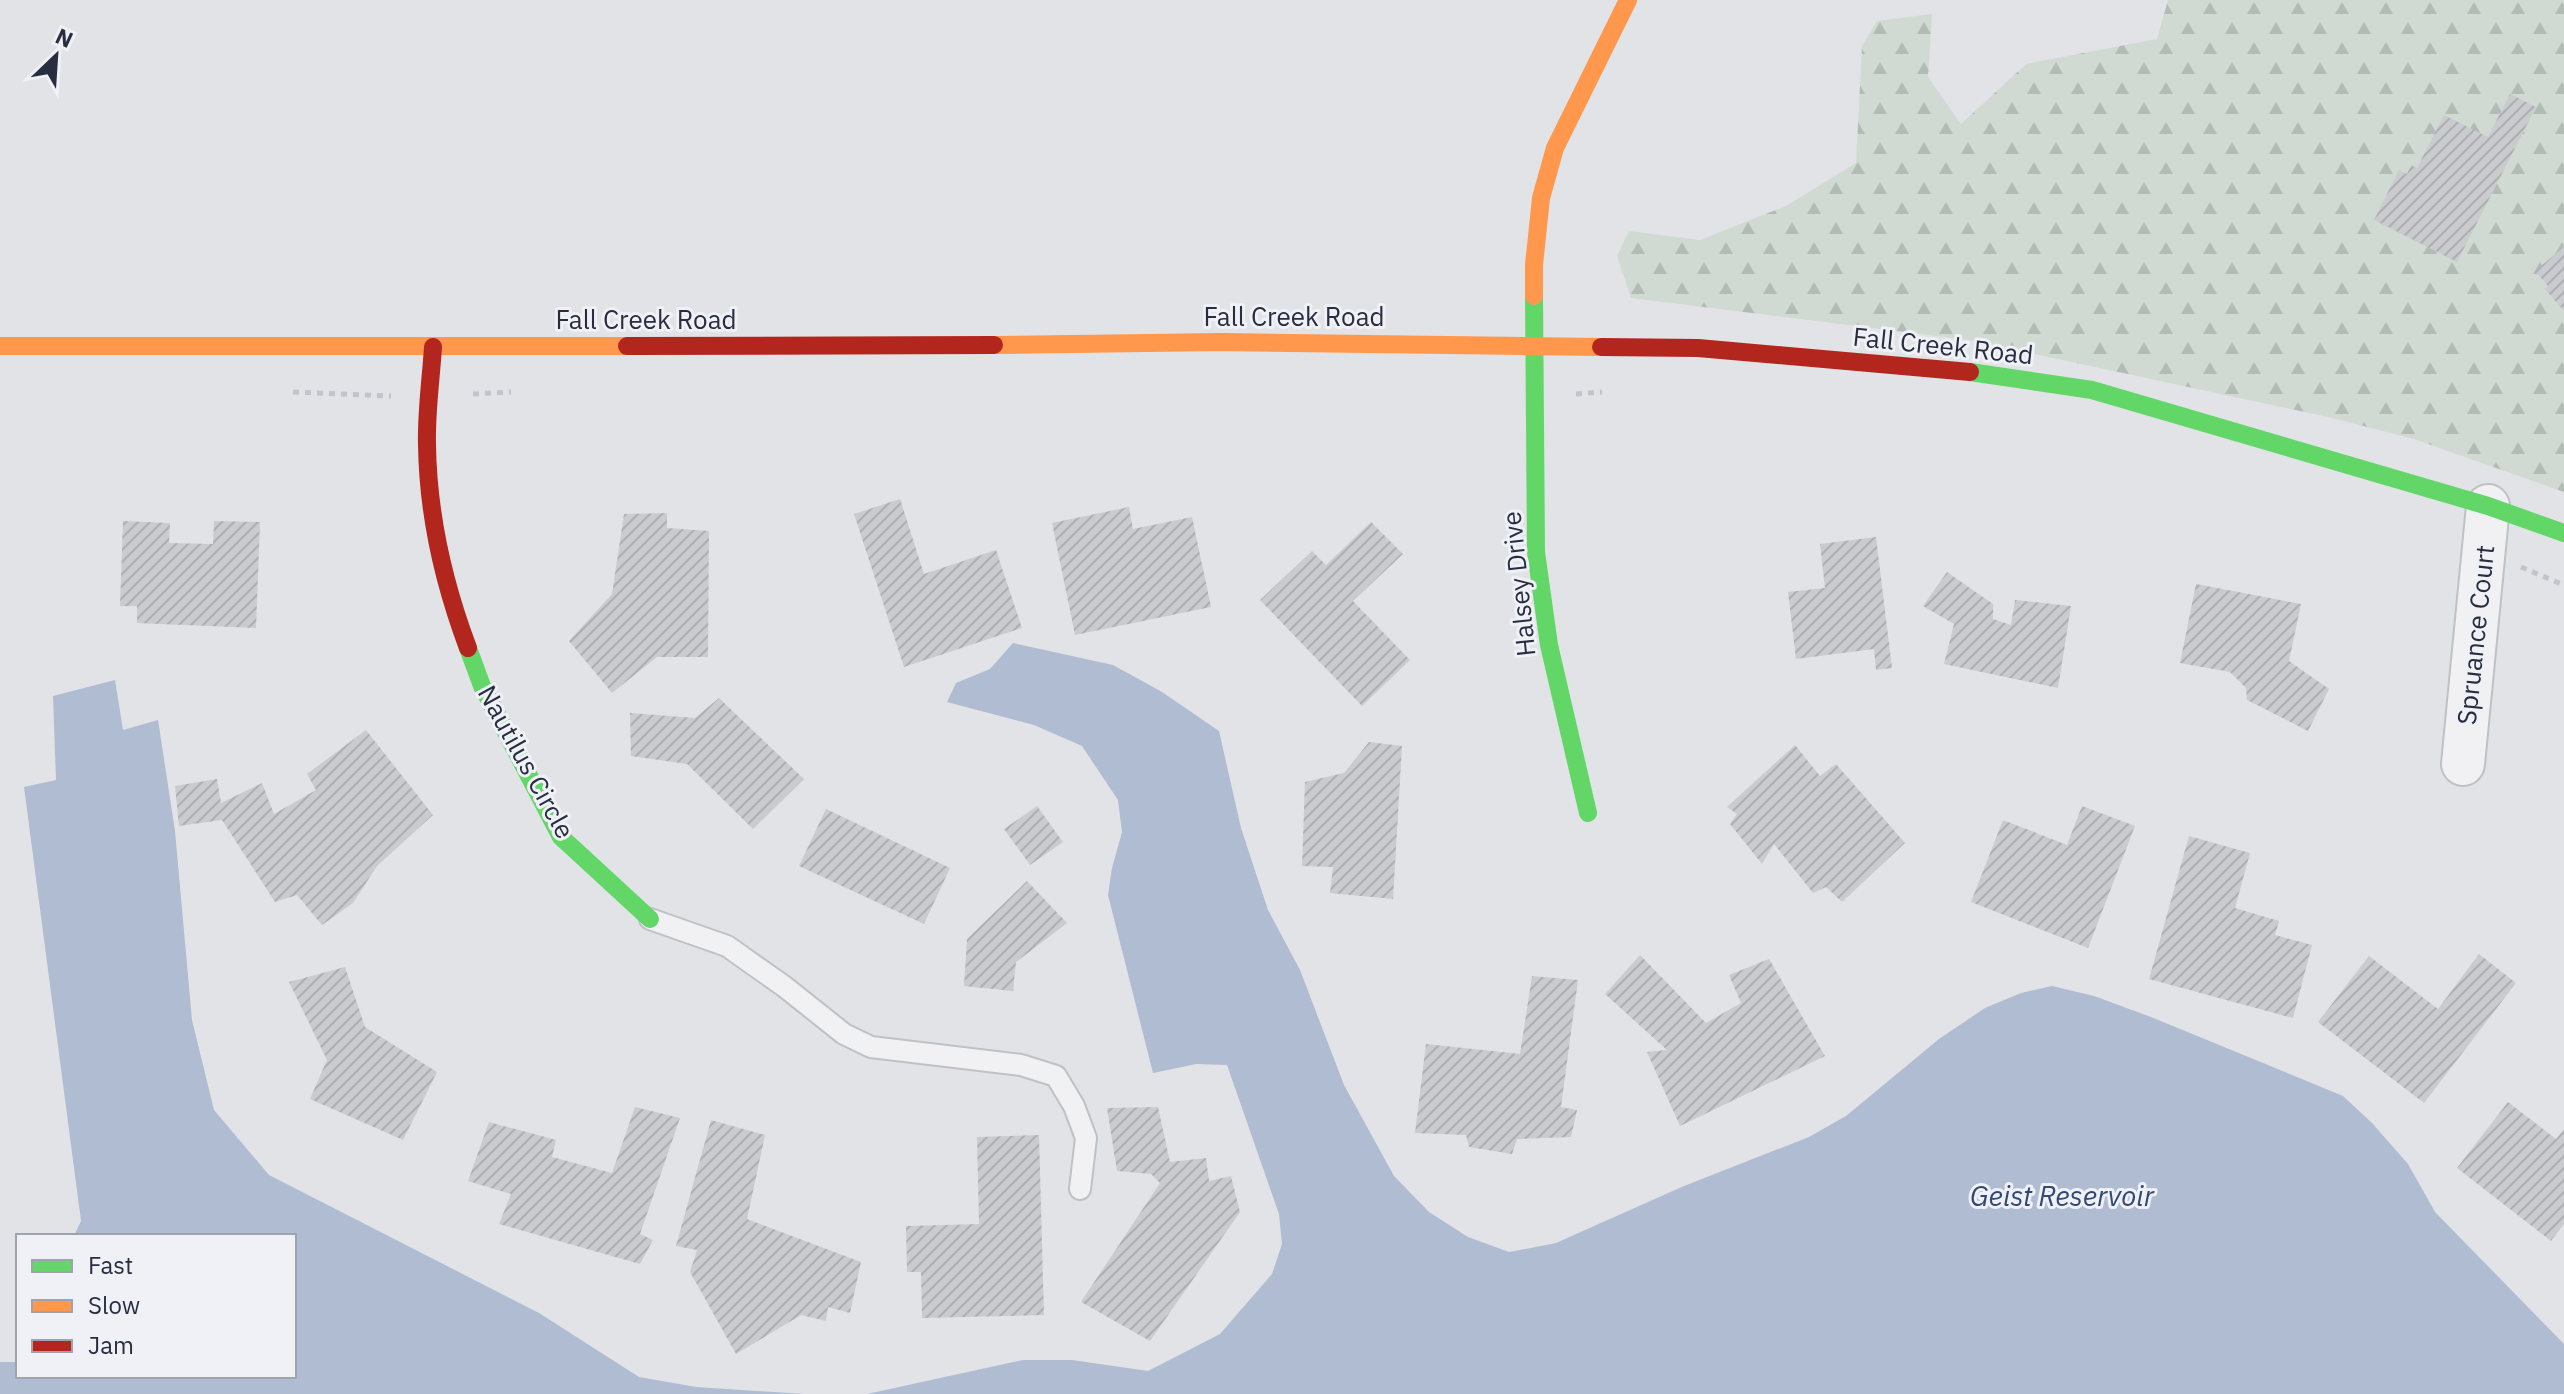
<svg xmlns="http://www.w3.org/2000/svg" width="2564" height="1394" viewBox="0 0 2564 1394" font-family="'IBM Plex Sans',sans-serif">
<style>
.forest{fill:url(#forest-firs)}
.water{fill:#afbcd2}
.building{fill:url(#building-hatch)}
.lines{fill:none;stroke-linecap:round;stroke-linejoin:round}
.lane-casing{stroke:#bfc1c5;stroke-width:24}
.street-casing{stroke:#bfc1c5;stroke-width:46}
.path{stroke:#c3c4ca;stroke-width:5;stroke-dasharray:6 6;stroke-linecap:butt}
.lane{stroke:#f1f1f3;stroke-width:20}
.street{stroke:#f1f1f3;stroke-width:42}
.fast{stroke:#63d668;stroke-width:18}
.slow{stroke:#ff974d;stroke-width:18}
.jam{stroke:#b3261e;stroke-width:18}
.labels{text-anchor:middle;stroke-width:6;stroke-linejoin:round;paint-order:stroke}
.street-label{font-size:26px;fill:#282e40;stroke:#eff1f6}
.water-label{font-size:28px;font-style:italic;fill:#314974;stroke:#eff1f6}
</style>
<defs>
<pattern id="forest-firs" width="22" height="20" patternUnits="userSpaceOnUse" patternTransform="scale(2)"><rect width="22" height="20" fill="#d0dad2"/><path d="M5 1l3.5 6h-7zM16 11l3.5 6h-7z" fill="#b3bbb5"/></pattern>
<pattern id="building-hatch" width="6" height="6" patternUnits="userSpaceOnUse" patternTransform="scale(2)"><rect width="6" height="6" fill="#c9cbcf"/><path d="M-1 1l2-2M0 6l6-6M5 7l2-2" fill="none" stroke="#adafb3"/></pattern>
</defs>
<rect width="100%" height="100%" fill="#e1e3e7"/>
<!-- forest -->
<polygon class="forest" points="2168,0 2564,0 2564,492 2414,439 2328,417 1969,340 1631,298 1617,256 1629,231 1700,240 1786,206 1856,163 1862,46 1877,21 1932,14 1928,77 1961,124 2026,64 2157,39"/>
<!-- water -->
<g class="water">
<polygon points="1013,643 1113,665 1162,692 1219,731 1241,828 1268,910 1300,970 1344,1085 1394,1176 1429,1212 1468,1237 1509,1252 1556,1243 1684,1186 1809,1137 1846,1116 1939,1039 1985,1008 2021,993 2052,986 2094,996 2151,1017 2343,1096 2372,1123 2408,1164 2435,1212 2564,1344 2564,1394 867,1394 1023,1360 1072,1360 1148,1371 1220,1334 1272,1274 1282,1244 1279,1214 1227,1065 1196,1064 1153,1073 1108,895 1112,868 1122,832 1118,800 1082,746 1034,725 947,702 956,683 990,669"/>
<polygon points="115,680 123,730 158,720 175,831 192,1020 214,1110 269,1175 539,1313 639,1377 696,1387 804,1394 0,1394 0,1362 18,1362 18,1376 294,1376 294,1236 74,1236 81,1221 24,787 56,780 53,696"/>
</g>
<!-- building -->
<g class="building">
<polygon points="2510,94 2536,107 2457,262 2374,220 2399,170 2407,174 2411,165 2417,168 2444,115 2488,137"/>
<polygon points="2564,247 2564,311 2545,289 2548,286 2535,271"/>
<polygon points="900,499 924,574 996,550 1022,628 904,667 854,514"/>
<polygon points="1129,507 1133,529 1192,517 1211,607 1075,635 1052,523"/>
<polygon points="667,513 667,528 709,531 708,657 657,657 612,693 569,641 612,594 624,514"/>
<polygon points="123,521 170,523 169,543 213,544 214,521 260,522 256,628 137,623 137,606 120,606"/>
<polygon points="1371,522 1403,554 1353,601 1410,660 1362,706 1260,600 1312,551 1326,565"/>
<polygon points="1876,537 1892,668 1876,670 1874,649 1796,659 1788,592 1825,588 1820,544"/>
<polygon points="1947,572 1993,604 1993,619 2011,625 2015,600 2071,606 2058,688 1944,664 1954,624 1923,606"/>
<polygon points="2196,584 2301,604 2289,661 2329,689 2308,731 2247,700 2246,688 2230,672 2180,663"/>
<polygon points="719,698 804,779 753,829 687,764 631,756 630,713 695,718"/>
<polygon points="366,730 433,815 377,866 353,903 322,925 297,895 275,902 222,820 179,826 175,786 217,779 221,803 262,783 274,814 316,790 307,774"/>
<polygon points="1369,742 1402,746 1393,899 1330,893 1333,867 1302,866 1305,782 1344,773"/>
<polygon points="1795,745 1820,776 1836,764 1905,843 1842,902 1826,887 1813,893 1774,844 1762,864 1730,824 1737,814 1727,807"/>
<polygon points="1037,806 1063,842 1030,865 1004,829"/>
<polygon points="2082,806 2135,826 2088,948 1971,902 2003,820 2067,845"/>
<polygon points="826,809 950,868 924,924 799,866"/>
<polygon points="2189,836 2250,853 2235,908 2279,921 2275,935 2312,945 2293,1018 2149,979"/>
<polygon points="1027,881 1067,923 1016,962 1013,991 964,986 967,939"/>
<polygon points="2479,954 2516,983 2424,1103 2318,1022 2369,956 2438,1009"/>
<polygon points="1640,955 1706,1023 1741,1003 1729,975 1769,959 1825,1056 1680,1126 1647,1052 1667,1050 1605,994"/>
<polygon points="345,967 365,1027 437,1072 403,1140 310,1099 327,1060 289,982"/>
<polygon points="1532,976 1578,980 1561,1107 1577,1110 1571,1137 1517,1139 1512,1154 1469,1147 1466,1135 1415,1133 1426,1044 1520,1054"/>
<polygon points="2508,1102 2556,1139 2564,1129 2564,1224 2551,1241 2457,1168"/>
<polygon points="635,1107 680,1118 640,1234 653,1240 640,1264 499,1224 511,1194 468,1181 489,1122 556,1140 552,1157 612,1173"/>
<polygon points="1158,1107 1170,1162 1206,1158 1209,1181 1231,1176 1240,1212 1150,1341 1081,1302 1160,1183 1151,1174 1117,1171 1107,1108"/>
<polygon points="711,1120 765,1135 747,1219 861,1262 850,1313 828,1307 826,1321 801,1315 736,1354 690,1272 697,1250 676,1246"/>
<polygon points="1039,1135 1044,1315 922,1318 921,1272 907,1272 906,1226 979,1224 977,1137"/>
</g>
<g class="lines">
<defs>
<polyline id="lane" points="650,919 727,946 785,987 844,1034 871,1047 1021,1065 1056,1076 1074,1106 1086,1138 1080,1189"/>
<polyline id="street" points="2463,764 2488,506"/>
</defs>
<!-- lane casing -->
<use href="#lane" class="lane-casing"/>
<!-- street casing -->
<use href="#street" class="street-casing"/>
<!-- path -->
<g class="path">
<polyline points="293,392 391,396"/>
<polyline points="473,394 511,392"/>
<polyline points="1576,394 1602,392"/>
<polyline points="2521,567 2564,585"/>
</g>
<!-- lane -->
<use href="#lane" class="lane"/>
<!-- street -->
<use href="#street" class="street"/>
<!-- fast -->
<g class="fast">
<polyline points="1534,296 1536,552 1549,645 1588,813"/>
<polyline points="1970,372 2092,390 2488,506 2564,533"/>
<polyline points="468,648 482,686 561,837 650,919"/>
</g>
<!-- slow -->
<g class="slow">
<polyline points="1534,296 1534,265 1541,198 1555,148 1628,0"/>
<polyline points="994,345 1222,342 1601,347"/>
<polyline points="0,346 627,346"/>
</g>
<!-- jam -->
<g class="jam">
<polyline points="627,346 994,345"/>
<path d="M 433,347 C 431,379 426,413 427,445 C 428,514 444,584 468,648"/>
<polyline points="1601,347 1698,348 1970,372"/>
</g>
</g>
<g class="labels">
<!-- street labels -->
<g class="street-label">
<text x="1294" y="326">Fall Creek Road</text>
<text x="646" y="329">Fall Creek Road</text>
<text transform="translate(1943 346) rotate(6)" y="9">Fall Creek Road</text>
<text transform="translate(1519 584) rotate(-96)" y="9">Halsey Drive</text>
<text transform="translate(2476 635) rotate(-84)" y="9">Spruance Court</text>
<text transform="translate(526 762) rotate(61)" y="9">Nautilus Circle</text>
</g>
<!-- water labels -->
<g class="water-label">
<text x="2062" y="1206">Geist Reservoir</text>
</g>
</g>
<!-- legend -->
<rect x="16" y="1234" width="280" height="144" fill="#eff1f6" stroke="#9fa3ad" stroke-width="2"/>
<rect x="32" y="1260" width="40" height="12" fill="#63d668" stroke="#9fa3ad" stroke-width="2"/>
<text x="88" y="1274" font-size="24" fill="#282e40">Fast</text>
<rect x="32" y="1300" width="40" height="12" fill="#ff974d" stroke="#9fa3ad" stroke-width="2"/>
<text x="88" y="1314" font-size="24" fill="#282e40">Slow</text>
<rect x="32" y="1340" width="40" height="12" fill="#b3261e" stroke="#9fa3ad" stroke-width="2"/>
<text x="88" y="1354" font-size="24" fill="#282e40">Jam</text>
<!-- north arrow -->
<g transform="translate(56 56) rotate(25)" stroke="#eff1f6" stroke-width="6" paint-order="stroke">
<path d="M0-6L14 30L0 20L-14 30Z" fill="#282e40"/>
<text y="-12" font-size="22" font-weight="bold" text-anchor="middle" fill="#282e40">N</text>
</g>
</svg>
